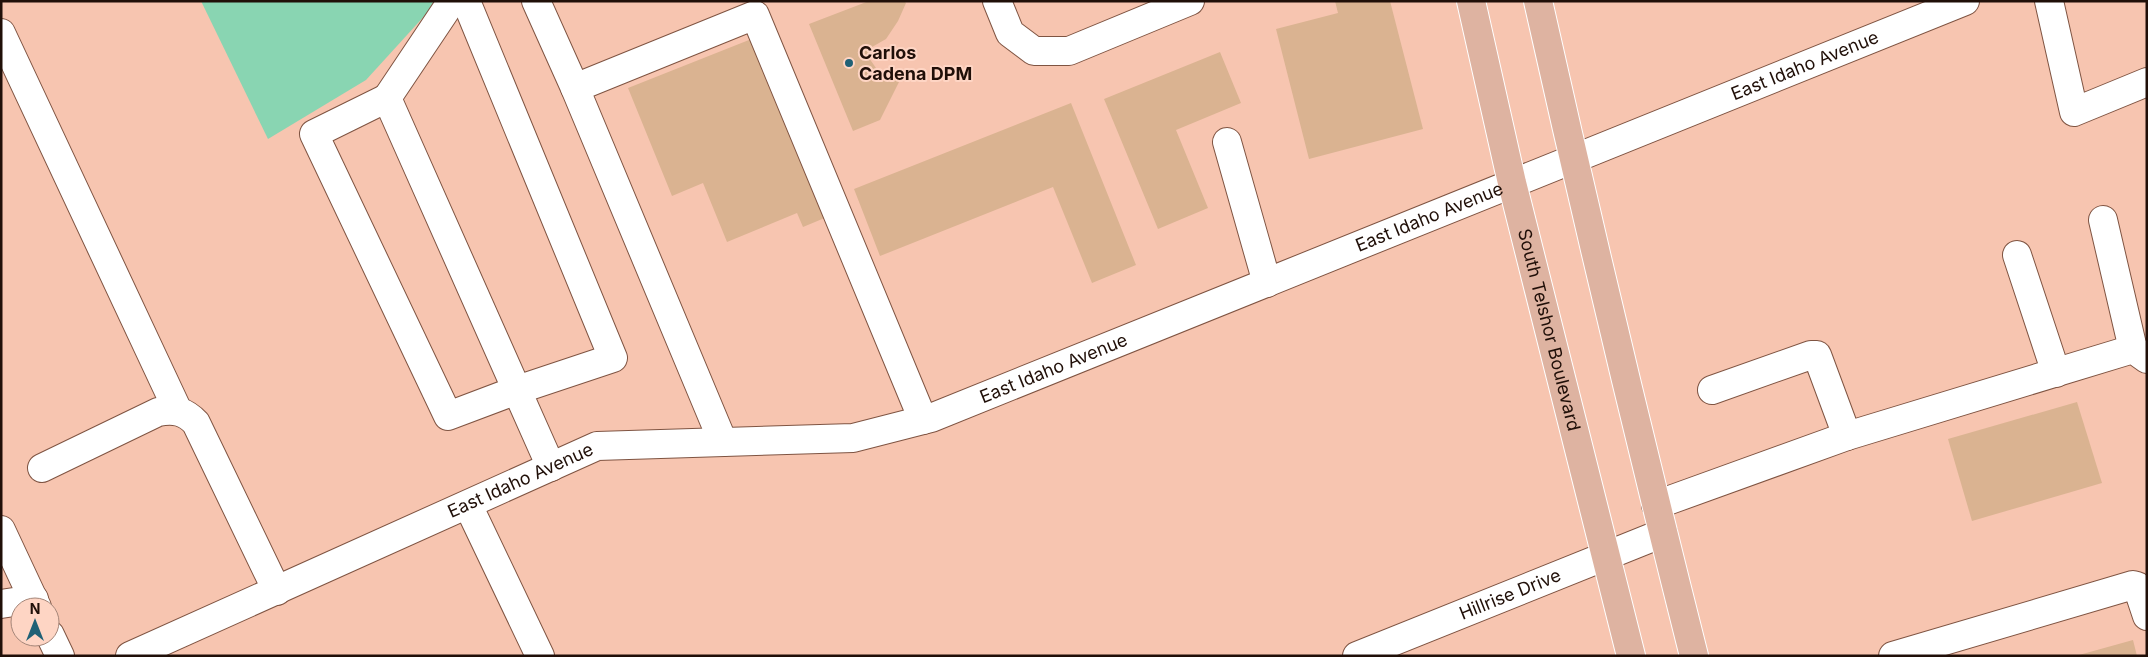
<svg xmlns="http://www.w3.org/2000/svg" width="2148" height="657" viewBox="0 0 2148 657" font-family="Inter,sans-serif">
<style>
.green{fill:#89d5b2}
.building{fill:#dab391}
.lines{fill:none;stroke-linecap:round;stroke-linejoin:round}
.minor-casing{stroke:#7f5442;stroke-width:30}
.major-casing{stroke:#fff;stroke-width:30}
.minor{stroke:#fff;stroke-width:28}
.major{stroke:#deb3a1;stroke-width:28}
.poi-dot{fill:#206176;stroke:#fed5c4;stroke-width:2}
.labels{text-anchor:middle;stroke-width:4;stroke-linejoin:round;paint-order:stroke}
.poi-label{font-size:18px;font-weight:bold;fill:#200f08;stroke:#fed5c4;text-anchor:start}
.street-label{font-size:18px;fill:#200f08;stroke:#fed5c4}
</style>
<rect width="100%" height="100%" fill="#f7c5b0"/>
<!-- green -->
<polygon class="green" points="201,1 438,1 366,80 268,139"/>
<!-- building -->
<g class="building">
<polygon points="869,1 904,1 906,3 898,21 886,39 872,47 867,55 878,71 899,82 880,120 853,131 809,24"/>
<polygon points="1335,1 1390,1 1423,129 1309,159 1276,29 1338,13"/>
<polygon points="754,38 827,217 803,227 797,213 727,242 703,183 672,196 628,88"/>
<polygon points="1220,52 1241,103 1176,130 1208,208 1158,229 1104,99"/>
<polygon points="1071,103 1136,265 1092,283 1053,187 880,256 854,189"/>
<polygon points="2077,402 2102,483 1972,521 1948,439"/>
<polygon points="2133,640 2137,656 2079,656 2079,655"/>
</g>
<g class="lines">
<defs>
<g id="minor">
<polyline points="452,1 387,98 551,467"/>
<polyline points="536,1 575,88"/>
<polyline points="997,1 1010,33 1034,51 1069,51 1190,1"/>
<polyline points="2049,1 2074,112 2147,82"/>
<polyline points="1,33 178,411"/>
<polyline points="387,98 314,134 448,416 517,390 613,358 466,1"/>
<polyline points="1227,142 1267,283"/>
<polyline points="2103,220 2133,349"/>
<polyline points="2017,255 2056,373"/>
<polyline points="1712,390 1811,355 1817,355 1847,436"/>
<polyline points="723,442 575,88 755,15 923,420"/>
<path d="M 42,468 L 158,412 C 174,409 185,411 196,423 L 277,591"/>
<polyline points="468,505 540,656"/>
<polyline points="1656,505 1847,436 2133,349 2147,359"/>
<polyline points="1,530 37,607"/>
<polyline points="1,604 34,599"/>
<polyline points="50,635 60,656"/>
<path id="s1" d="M 130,656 L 597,446 L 853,438 L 931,418 L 1965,1"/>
<path id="s2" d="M 1357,656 L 1663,533"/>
<polyline points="1893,656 2133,585 2137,586 2147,616"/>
</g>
<g id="major">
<path id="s3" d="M 1471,1 L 1512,183 L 1631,656"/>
<path d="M 1538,1 C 1587,220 1639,438 1694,656"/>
</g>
</defs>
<!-- minor casing -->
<use href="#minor" class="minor-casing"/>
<!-- major casing -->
<use href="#major" class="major-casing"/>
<!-- minor -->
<use href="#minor" class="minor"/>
<!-- major -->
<use href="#major" class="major"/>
</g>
<!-- markers -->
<circle class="poi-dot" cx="849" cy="63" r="5"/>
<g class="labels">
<!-- poi labels -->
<g class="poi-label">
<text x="859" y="59">Carlos<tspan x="859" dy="21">Cadena DPM</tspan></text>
</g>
<!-- street labels -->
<g class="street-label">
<text dy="6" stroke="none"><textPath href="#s1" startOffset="1791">East Idaho Avenue</textPath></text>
<text dy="6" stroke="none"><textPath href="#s1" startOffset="1386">East Idaho Avenue</textPath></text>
<text dy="6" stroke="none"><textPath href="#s3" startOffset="338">South Telshor Boulevard</textPath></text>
<text dy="6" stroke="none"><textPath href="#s1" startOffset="981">East Idaho Avenue</textPath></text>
<text dy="6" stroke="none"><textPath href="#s1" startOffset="428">East Idaho Avenue</textPath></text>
<text dy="6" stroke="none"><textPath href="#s2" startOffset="165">Hillrise Drive</textPath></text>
</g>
</g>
<!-- border -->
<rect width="2148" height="657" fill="none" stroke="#200f08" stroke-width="5"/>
<!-- north arrow -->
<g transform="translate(35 622)"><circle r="24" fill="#fed5c4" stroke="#a58679"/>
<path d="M0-4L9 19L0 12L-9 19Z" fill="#206176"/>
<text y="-8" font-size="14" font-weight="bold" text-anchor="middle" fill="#200f08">N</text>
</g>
</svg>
